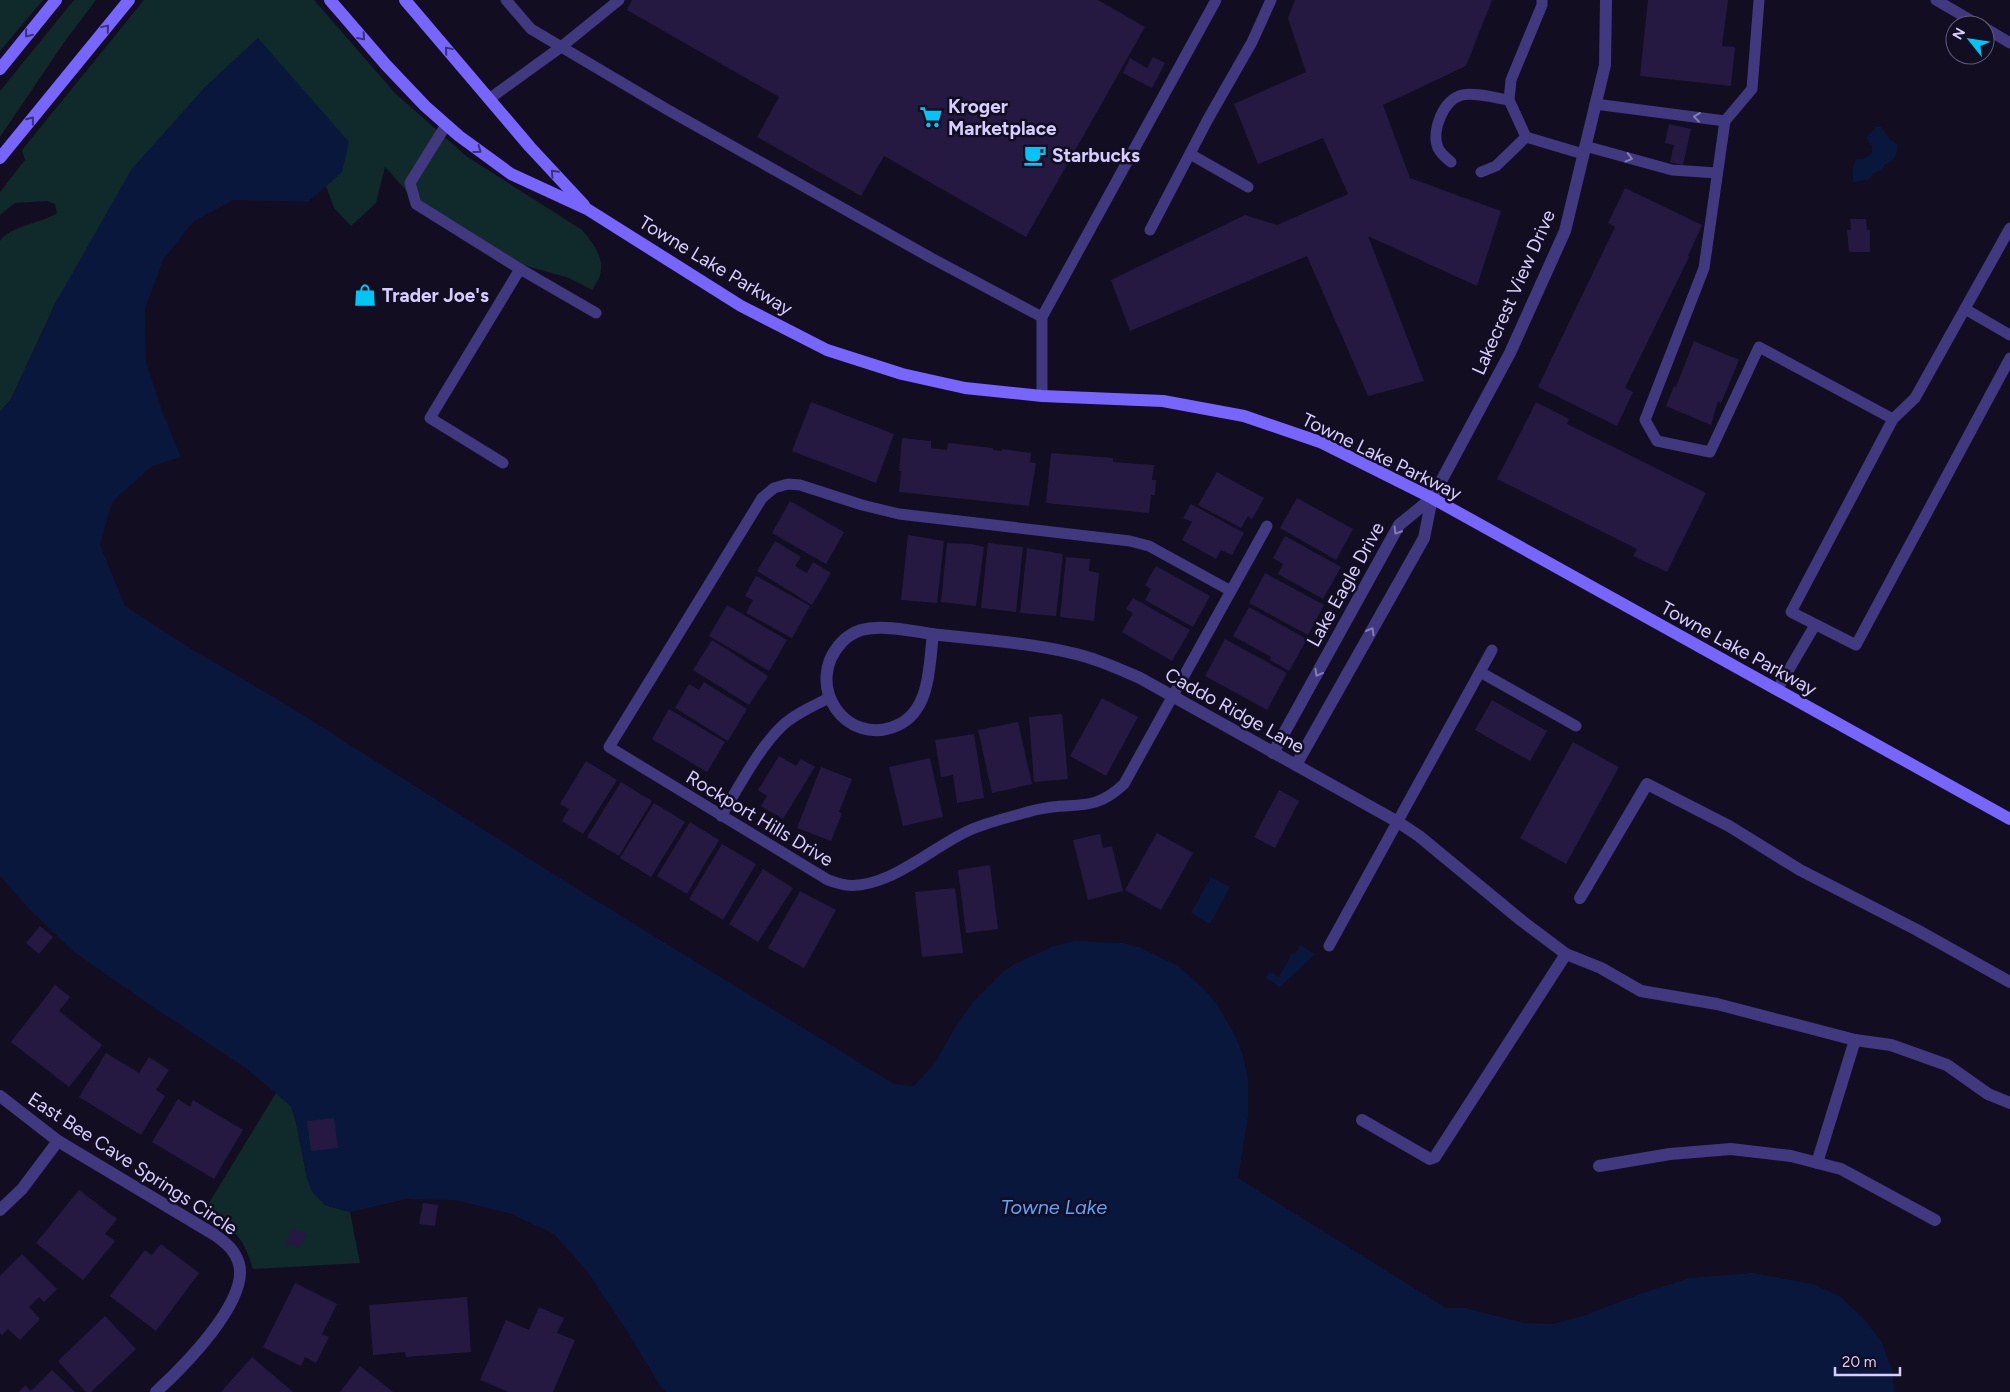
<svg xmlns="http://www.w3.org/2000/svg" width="2010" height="1392" viewBox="0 0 2010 1392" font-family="Figtree,sans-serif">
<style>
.green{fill:#10292a}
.water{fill:#0a173d}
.building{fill:#251941}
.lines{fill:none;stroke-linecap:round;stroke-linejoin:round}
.lane{stroke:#42387f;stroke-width:11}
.street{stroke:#42387f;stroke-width:12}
.secondary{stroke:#7765fd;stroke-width:12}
.oneway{stroke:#3a3078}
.oneway2{stroke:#857bb9}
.labels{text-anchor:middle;stroke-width:5;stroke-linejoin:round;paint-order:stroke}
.poi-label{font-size:19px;font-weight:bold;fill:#d7cdff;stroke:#120d20;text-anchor:start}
.street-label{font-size:19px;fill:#d7cdff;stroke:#120d20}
.water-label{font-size:20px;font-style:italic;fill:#5ca3fd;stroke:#120d20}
</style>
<rect width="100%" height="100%" fill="#120d20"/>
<!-- green -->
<g class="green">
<polygon points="0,0 43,0 0,51"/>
<polygon points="74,0 96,0 65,41 0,137 0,91"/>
<path d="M 144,0 L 314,0 L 395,93 L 466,156 L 582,230 C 592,242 605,257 600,275 C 599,280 595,285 592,290 L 569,278 L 516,263 L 429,216 L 385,167 L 376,203 L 351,226 L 334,208 L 326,186 L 342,171 L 258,38 L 56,302 L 11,399 L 0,412 L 0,241 C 10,226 40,224 57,213 L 55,204 L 47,201 L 15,203 L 0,215 L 0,192 L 25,160 L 22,150 Z"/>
<path d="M 276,1093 L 291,1106 L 296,1122 L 307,1178 L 325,1205 L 350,1212 L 360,1263 L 253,1269 C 242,1233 234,1231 204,1211 Z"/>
</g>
<!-- water -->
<g class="water">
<polygon points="258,38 349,142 342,172 308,202 233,200 193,222 163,260 145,309 146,363 162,411 181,457 152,466 112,502 100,545 125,606 188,647 287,705 566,882 894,1084 914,1086 935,1063 956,1026 973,1002 1004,971 1013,965 1053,946 1076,941 1122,943 1139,947 1178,966 1202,987 1216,1003 1235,1035 1243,1056 1248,1081 1248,1116 1238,1178 1446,1308 1465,1308 1524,1323 1554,1324 1586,1315 1640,1294 1690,1278 1752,1273 1813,1284 1841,1297 1865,1320 1881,1341 1892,1369 1894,1392 666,1392 660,1386 631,1337 587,1271 554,1234 509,1213 455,1200 406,1199 350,1212 325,1205 312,1192 307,1178 296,1122 291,1106 246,1068 156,1009 74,952 29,909 0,876 0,412 11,399 56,302 131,170 205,87"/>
<path d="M 1876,127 L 1881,127 L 1889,139 L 1897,144 C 1897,155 1895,161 1884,165 L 1883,170 L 1873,173 L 1868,181 L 1865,179 L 1854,183 C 1852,174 1852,168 1856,159 L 1863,159 L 1872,154 L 1872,146 L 1866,138 Z"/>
<polygon points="1211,877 1230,887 1210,924 1191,913"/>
<polygon points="1300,945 1315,954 1280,987 1266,978 1269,972 1279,977 1292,953 1295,954"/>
</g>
<!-- building -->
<g class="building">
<polygon points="632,0 1098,0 1145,27 1026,237 884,156 861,196 757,137 779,97 627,10"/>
<polygon points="1295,0 1492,0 1466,66 1383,105 1410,178 1501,211 1477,286 1368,236 1424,381 1368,396 1307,256 1130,331 1111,280 1245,215 1277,225 1348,194 1323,138 1258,164 1234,104 1306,72 1288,18"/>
<polygon points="1648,0 1728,0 1722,46 1735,47 1731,86 1640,76"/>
<polygon points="1153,57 1165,63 1152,88 1123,73 1130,58 1147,68"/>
<polygon points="1669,124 1691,129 1683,165 1670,162 1674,145 1665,143"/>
<polygon points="1625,188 1702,225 1688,256 1689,257 1625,388 1633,392 1617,426 1538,387 1615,227 1608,223"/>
<polygon points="1850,219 1866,219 1867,230 1870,230 1870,252 1849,252 1847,230 1851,230"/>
<polygon points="1694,341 1739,360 1721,403 1718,401 1711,425 1666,406 1674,386 1676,387"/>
<polygon points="811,402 894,434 876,483 792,451"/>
<polygon points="1536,402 1569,419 1567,424 1706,493 1667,572 1633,556 1637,549 1497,479"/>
<polygon points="902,438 931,441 931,448 947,450 948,443 993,448 993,450 1002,451 1002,449 1031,453 1030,462 1036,463 1029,506 899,492 901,471 899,471"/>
<polygon points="1051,453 1113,458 1113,462 1154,465 1152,480 1156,480 1155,495 1151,495 1149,513 1046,503"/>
<polygon points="1217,472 1264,498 1252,519 1248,516 1241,528 1198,505"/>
<polygon points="1297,498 1353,529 1336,560 1280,528"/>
<polygon points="790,501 844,532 826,564 772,533"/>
<polygon points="1191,504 1244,533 1232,555 1221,550 1216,559 1182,540 1192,522 1183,518"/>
<polygon points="908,535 944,541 937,603 901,600"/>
<polygon points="1285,536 1341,567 1323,599 1278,574 1283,564 1273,558"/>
<polygon points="775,541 801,557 795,566 807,573 813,562 831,573 812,605 757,571"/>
<polygon points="947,543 972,544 984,547 976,606 941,602"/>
<polygon points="988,543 1023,547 1016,612 981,608"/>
<polygon points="1027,548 1063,554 1056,616 1020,613"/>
<polygon points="1066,557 1090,559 1089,571 1099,573 1094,621 1060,617"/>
<polygon points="1156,566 1210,596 1193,627 1145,600 1151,589 1145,585"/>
<polygon points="1265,573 1324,605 1308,635 1249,603"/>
<polygon points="756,576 810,606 792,638 746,613 753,600 745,596"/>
<polygon points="1133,598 1190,630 1172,661 1122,632 1133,613 1126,609"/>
<polygon points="727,605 787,640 769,671 709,636"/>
<polygon points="1249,607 1307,639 1289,671 1270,660 1271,657 1233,636"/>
<polygon points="1225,639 1287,673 1267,710 1205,676"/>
<polygon points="712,640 768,676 749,705 693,670"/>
<polygon points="704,682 747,709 728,741 675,708 689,684 699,690"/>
<polygon points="1102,698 1138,717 1106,776 1070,756"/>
<polygon points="1492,700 1547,731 1530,761 1475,730"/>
<polygon points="669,709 725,742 707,772 652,739"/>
<polygon points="1062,714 1068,779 1034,782 1029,717"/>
<polygon points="1018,722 1032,784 992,793 978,730"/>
<polygon points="974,734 984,798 957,803 953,775 941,777 935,740"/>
<polygon points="1573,742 1619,767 1566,864 1520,838"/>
<polygon points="779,756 796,766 801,759 815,767 783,819 761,806 767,796 758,790"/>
<polygon points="930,758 943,817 903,826 889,767"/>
<polygon points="586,761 617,780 583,834 562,821 569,809 560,804"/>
<polygon points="821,767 852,779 839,812 842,813 831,841 797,828"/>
<polygon points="621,782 652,801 619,856 587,837"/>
<polygon points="1279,790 1299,801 1275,848 1254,837"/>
<polygon points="654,803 685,822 651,877 620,858"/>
<polygon points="690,822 719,840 687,894 657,876"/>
<polygon points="1157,833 1193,853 1161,910 1125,890"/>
<polygon points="1100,834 1103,848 1112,846 1123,891 1088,900 1073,840"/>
<polygon points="722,844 756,864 723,920 689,899"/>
<polygon points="990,865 998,929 966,933 958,870"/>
<polygon points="763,869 793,888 758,942 729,924"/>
<polygon points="955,888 963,953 922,957 915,892"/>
<polygon points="800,891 836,910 804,968 768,948"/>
<polygon points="40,926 53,937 39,954 26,943"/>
<polygon points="55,985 70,997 59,1011 102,1045 69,1087 11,1042"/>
<polygon points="106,1053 139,1073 149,1057 169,1070 156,1090 165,1096 141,1135 79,1097"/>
<polygon points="178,1099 190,1107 193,1100 243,1130 214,1179 152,1142"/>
<polygon points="334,1118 338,1148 311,1151 307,1121"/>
<polygon points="79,1190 117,1219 105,1234 115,1241 83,1280 36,1243"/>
<polygon points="423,1203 438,1205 435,1226 419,1224"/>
<polygon points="292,1228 306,1234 300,1248 286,1243"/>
<polygon points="161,1244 199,1273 156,1331 110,1296 145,1250 152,1255"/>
<polygon points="22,1254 57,1289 44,1302 39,1297 29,1307 40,1319 20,1340 8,1329 2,1335 0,1333 0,1276"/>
<polygon points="295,1283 337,1304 322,1334 329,1337 316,1363 305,1357 301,1366 263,1347"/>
<polygon points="467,1297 471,1352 406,1357 405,1352 373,1355 369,1305"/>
<polygon points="539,1307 564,1318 557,1333 575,1340 553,1392 509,1392 480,1380 506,1320 529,1330"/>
<polygon points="105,1316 136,1349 91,1392 86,1392 58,1361"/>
<polygon points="252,1357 293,1392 221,1392"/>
<polygon points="360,1366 393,1392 340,1392"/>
<polygon points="52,1370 75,1392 19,1392 25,1385 31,1391"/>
</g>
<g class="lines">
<!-- lane -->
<g class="lane">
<polyline points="506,0 531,29 668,110 933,259 1042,317"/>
<polyline points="1542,0 1542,5 1511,80 1509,100 1526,137 1583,154"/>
<polyline points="1759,0 1752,89 1725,121 1704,268 1645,420 1657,441 1710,452 1759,347 1893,419 1791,612 1856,645 2010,358"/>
<polyline points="1936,0 1979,25"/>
<polyline points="1985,28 2010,43"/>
<polyline points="489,99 561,47 619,0"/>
<polyline points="1595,104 1725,121"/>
<polyline points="446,125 410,183 416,204 520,269 596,313"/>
<polyline points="1585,146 1672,170 1717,173"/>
<polyline points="1190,154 1248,187"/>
<path d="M 1451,162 C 1446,158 1441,154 1438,148 C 1431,131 1443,100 1462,95 C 1474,92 1496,98 1509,100"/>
<polyline points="1481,172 1496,166 1526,137"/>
<polyline points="1150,230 1208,119 1252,42 1271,0"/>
<polyline points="1965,309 2010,335"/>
<polyline points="1042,396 1042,317 1216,0"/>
<polyline points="1893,419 1915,398 2010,228"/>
<polyline points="503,463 430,418 520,269"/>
<path d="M 1231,591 L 1149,546 L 1130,541 L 899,514 L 862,505 L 800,485 L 788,484 L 774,488 L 762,498 L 609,747 L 828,880 C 834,882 840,884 846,885 C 888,890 933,846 970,830 C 991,821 1014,816 1035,810 C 1074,800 1091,815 1124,784 L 1267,526"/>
<polyline points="1480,672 1576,726"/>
<polyline points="1777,690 1815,625"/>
<path d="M 721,816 C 739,787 758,749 782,726 C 795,714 813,706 829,698"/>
<polyline points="1329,946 1492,650"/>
</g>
<!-- street -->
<g class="street">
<path d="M 933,634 C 929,664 931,710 898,725 C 846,749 802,684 842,642 C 846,637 855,632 861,630 C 886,624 916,632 940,635 C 985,640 1032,643 1076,654 C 1098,659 1119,669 1140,678 L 1398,822 L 1419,836 L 1522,921 L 1566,954 L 1601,968 L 1641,991 L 1717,1004 L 1855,1040 L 1891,1045 L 1947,1065 L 1988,1094 L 2010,1103"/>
<polyline points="1273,753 1399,525 1432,498"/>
<polyline points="1296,765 1424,538 1432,498 1510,353 1565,231 1605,65 1606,0"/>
<polyline points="1580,898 1647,784 1729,826 1800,870 1917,930 2010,982"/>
<path d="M 0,1096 L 58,1141 L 215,1235 C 226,1243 235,1250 239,1264 C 249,1302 182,1368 156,1392"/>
<polyline points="1362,1120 1430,1159 1435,1157 1566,954"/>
<polyline points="1817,1163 1855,1040"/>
<polyline points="1599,1166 1670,1154 1731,1149 1791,1156 1841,1169 1935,1220"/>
<polyline points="0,1210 22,1189 58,1141"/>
</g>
<!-- secondary -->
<g class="secondary">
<polyline points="330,0 386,65 425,106 459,136 511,174 587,209 741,306 827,350 902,374 965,388 1042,396 1163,401 1244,416 1320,442 1432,498 2010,819"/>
<polyline points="405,0 530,147 584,205"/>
<polyline points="0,69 56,0"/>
<polyline points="0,158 129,0"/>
</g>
</g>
<!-- one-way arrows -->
<defs><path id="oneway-chevron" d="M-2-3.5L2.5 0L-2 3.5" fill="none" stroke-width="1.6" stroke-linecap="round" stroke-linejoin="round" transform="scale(1.25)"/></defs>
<g class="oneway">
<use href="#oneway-chevron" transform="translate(106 28) rotate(-50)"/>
<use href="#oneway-chevron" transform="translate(28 34) rotate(129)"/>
<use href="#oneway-chevron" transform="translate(362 37) rotate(49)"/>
<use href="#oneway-chevron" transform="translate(448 50) rotate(-130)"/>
<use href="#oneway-chevron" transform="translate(31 120) rotate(-51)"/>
<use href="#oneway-chevron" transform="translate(478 150) rotate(36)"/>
<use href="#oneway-chevron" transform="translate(554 173) rotate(-133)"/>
</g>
<g class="oneway2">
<use href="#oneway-chevron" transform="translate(1697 117) rotate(-173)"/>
<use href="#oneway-chevron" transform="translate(1629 158) rotate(15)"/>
<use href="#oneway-chevron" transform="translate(1397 531) rotate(122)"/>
<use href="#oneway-chevron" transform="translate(1371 631) rotate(-60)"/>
<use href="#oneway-chevron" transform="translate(1318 673) rotate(119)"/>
</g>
<!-- icons -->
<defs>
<symbol id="supermarket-bare" viewBox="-9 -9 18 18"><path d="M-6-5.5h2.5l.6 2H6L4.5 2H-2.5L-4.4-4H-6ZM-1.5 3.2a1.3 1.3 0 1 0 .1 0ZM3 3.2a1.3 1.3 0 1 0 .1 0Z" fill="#02c5f5" stroke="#120d20" stroke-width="2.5" paint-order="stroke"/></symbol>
<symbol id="cafe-bare" viewBox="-9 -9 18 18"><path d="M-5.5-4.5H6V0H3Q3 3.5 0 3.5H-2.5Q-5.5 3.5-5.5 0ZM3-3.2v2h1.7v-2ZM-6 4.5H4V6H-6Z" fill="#02c5f5" stroke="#120d20" stroke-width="2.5" paint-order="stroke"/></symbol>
<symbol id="shop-bare" viewBox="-9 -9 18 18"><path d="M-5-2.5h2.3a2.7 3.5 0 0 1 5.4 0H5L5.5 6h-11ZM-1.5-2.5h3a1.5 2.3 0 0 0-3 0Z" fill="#02c5f5" stroke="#120d20" stroke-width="2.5" paint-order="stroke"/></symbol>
</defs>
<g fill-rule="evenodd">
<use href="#supermarket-bare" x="915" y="101" width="32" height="32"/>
<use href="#cafe-bare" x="1019" y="139" width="32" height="32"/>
<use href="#shop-bare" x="349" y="279" width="32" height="32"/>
</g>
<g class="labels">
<!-- poi labels -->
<g class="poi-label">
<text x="948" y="113">Kroger<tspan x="948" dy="22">Marketplace</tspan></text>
<text x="1052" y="162">Starbucks</text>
<text x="382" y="302">Trader Joe's</text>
</g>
<!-- street labels -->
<g class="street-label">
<text transform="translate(716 265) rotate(31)" y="7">Towne Lake Parkway</text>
<text transform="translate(1513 292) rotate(-66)" y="7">Lakecrest View Drive</text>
<text transform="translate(1382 456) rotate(26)" y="7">Towne Lake Parkway</text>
<text transform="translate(1345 584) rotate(-61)" y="7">Lake Eagle Drive</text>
<text transform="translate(1739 648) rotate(29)" y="7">Towne Lake Parkway</text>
<text transform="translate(1235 710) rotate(29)" y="7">Caddo Ridge Lane</text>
<text transform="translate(760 818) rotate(31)" y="7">Rockport Hills Drive</text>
<text transform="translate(133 1163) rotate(33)" y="7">East Bee Cave Springs Circle</text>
</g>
<!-- water labels -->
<g class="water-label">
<text x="1054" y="1214">Towne Lake</text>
</g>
</g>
<!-- north arrow -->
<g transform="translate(1970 40) rotate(300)"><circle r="24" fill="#120d20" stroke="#615a79"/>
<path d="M0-4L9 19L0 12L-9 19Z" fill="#02c5f5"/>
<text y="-8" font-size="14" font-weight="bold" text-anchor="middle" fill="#d7cdff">N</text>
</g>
<!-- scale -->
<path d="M1835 1367v8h65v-8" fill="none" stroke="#d7cdff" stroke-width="2.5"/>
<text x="1842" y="1367" font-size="15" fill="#d7cdff" stroke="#120d20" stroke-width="4" paint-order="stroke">20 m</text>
</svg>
